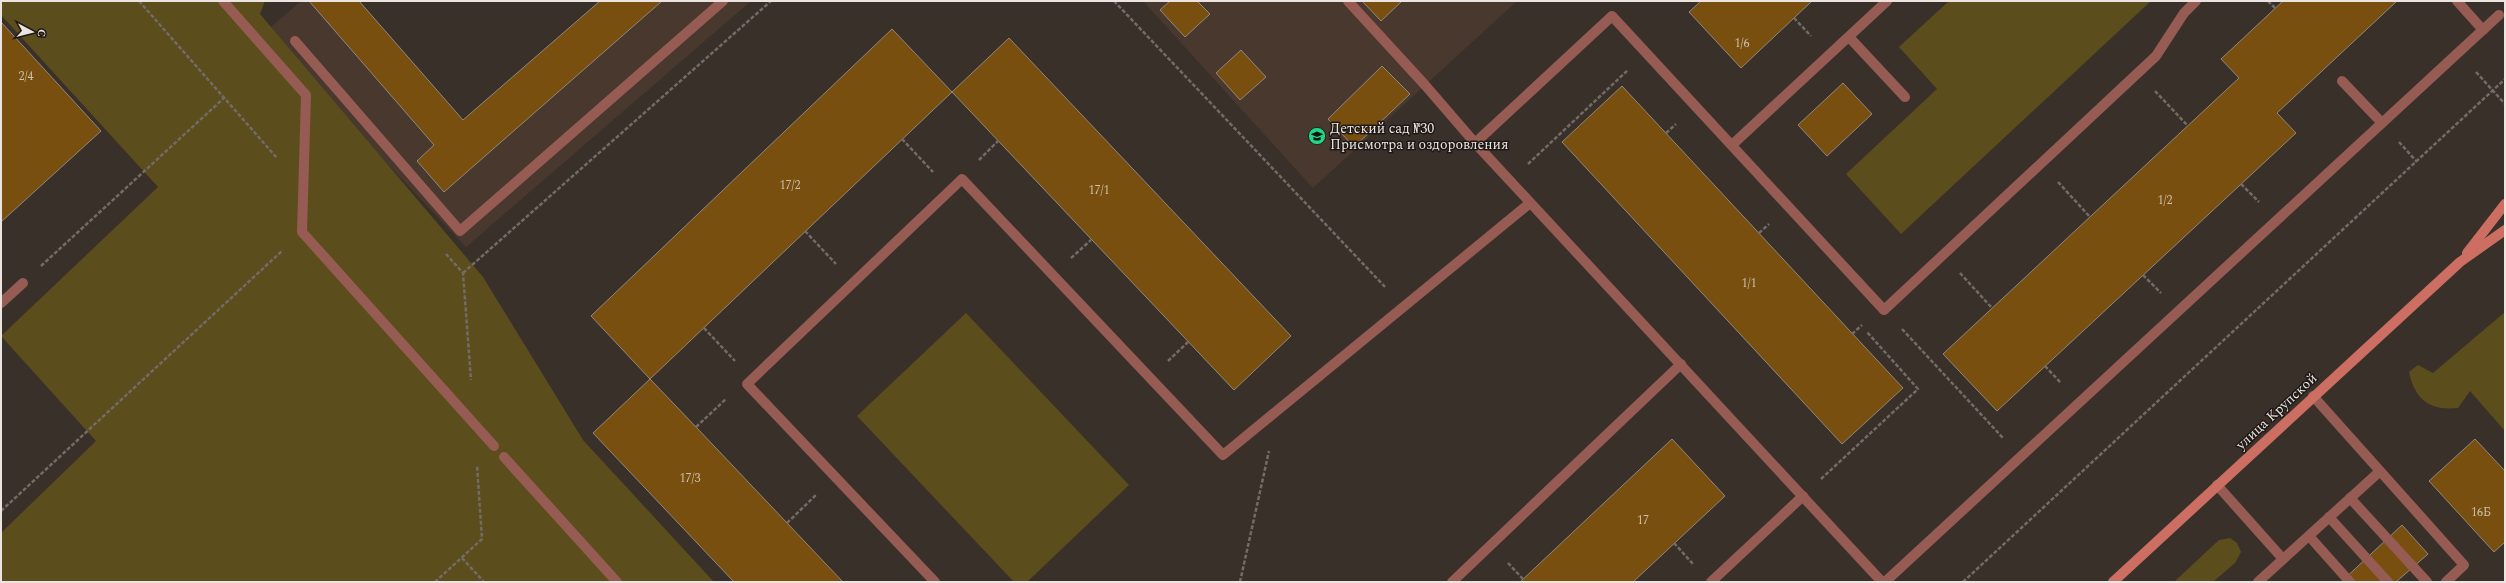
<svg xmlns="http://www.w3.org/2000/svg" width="2506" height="583" viewBox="0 0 2506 583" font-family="Spectral,serif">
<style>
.built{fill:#49382e}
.green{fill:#5b4d1c}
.building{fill:#794f0f;stroke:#91887d}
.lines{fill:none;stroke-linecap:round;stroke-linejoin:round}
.path{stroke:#746b66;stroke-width:2.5;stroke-dasharray:4 2;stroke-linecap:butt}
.lane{stroke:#965b52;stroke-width:10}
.street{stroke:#965b52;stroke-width:10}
.secondary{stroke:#cc6f62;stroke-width:10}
.labels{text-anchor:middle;stroke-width:3;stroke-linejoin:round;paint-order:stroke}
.number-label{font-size:12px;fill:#cebfac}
.poi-label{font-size:14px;fill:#ebe4e0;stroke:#1e1916;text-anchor:start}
.street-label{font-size:14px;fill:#ebe4e0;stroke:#1e1916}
</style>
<rect width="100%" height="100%" fill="#3a302a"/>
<!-- built -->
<g class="built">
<polygon points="301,1 359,1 463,120 600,1 751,1 466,247 264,33"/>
<polygon points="1143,1 1517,1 1313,188"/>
</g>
<!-- green -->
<g class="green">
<polygon points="1,1 265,1 260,14 483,277 583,440 714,582 1,582 1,533 96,441 1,336 158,187 1,15"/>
<polygon points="1949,1 2151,1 1901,234 1846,174 1937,89 1899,47"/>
<path d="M 2505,312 L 2505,431 L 2470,391 L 2458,408 C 2430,411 2415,400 2409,372 L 2418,365 L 2433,373 Z"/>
<polygon points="966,313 1129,485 1027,582 1014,582 857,416"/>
<polygon points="2230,538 2237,543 2241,552 2235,563 2213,582 2174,582 2219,540"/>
</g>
<!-- building -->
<g class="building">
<polygon points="309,1 359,1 463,120 600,1 662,1 444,192 417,161 434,145"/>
<polygon points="1170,1 1197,1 1210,14 1185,37 1160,10"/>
<polygon points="1362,1 1402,1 1381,21"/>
<polygon points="1701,1 1812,1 1741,68 1689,12"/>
<polygon points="2283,1 2397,1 2277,113 2296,133 1997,411 1943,354 2239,78 2221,59"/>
<polygon points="1,22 101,131 1,222"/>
<polygon points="892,29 952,92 650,379 591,316"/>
<polygon points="1009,38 1291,336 1234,390 952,92"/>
<polygon points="1241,50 1266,77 1240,100 1216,73"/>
<polygon points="1382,66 1410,94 1354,147 1328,119"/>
<polygon points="1843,83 1872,114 1827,156 1798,125"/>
<polygon points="1622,86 1903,388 1842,444 1562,142"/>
<polygon points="650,379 696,427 843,582 734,582 593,433"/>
<polygon points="1672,439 1725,496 1633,582 1520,582"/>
<polygon points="2475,439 2505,471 2505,542 2494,552 2429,481"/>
<polygon points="2402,525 2428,554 2396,582 2341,582"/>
</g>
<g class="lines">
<!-- path -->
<g class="path">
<polyline points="139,1 277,158"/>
<polyline points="1114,1 1386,288"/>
<polyline points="2268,1 2275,8"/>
<polyline points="1794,18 1811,36"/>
<polyline points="2476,72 2505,104"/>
<polyline points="2155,91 2188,126"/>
<polyline points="1666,133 1676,124"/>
<polyline points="902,139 933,172"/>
<polyline points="2399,142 2417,162"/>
<polyline points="979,160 998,141"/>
<polyline points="1528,164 1628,70"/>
<polyline points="2058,182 2090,217"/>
<polyline points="2241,184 2259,202"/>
<polyline points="805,231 836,264"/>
<polyline points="1759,233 1769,224"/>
<polyline points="446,254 463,273 471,380"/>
<polyline points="1071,258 1091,240"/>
<polyline points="41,266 224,98"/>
<polyline points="463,273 771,1"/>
<polyline points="1960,273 1992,308"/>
<polyline points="2143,275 2161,293"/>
<polyline points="704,328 735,361"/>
<polyline points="1902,329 2003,438"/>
<polyline points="1852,334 1862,325"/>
<polyline points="1168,361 1188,342"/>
<polyline points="2045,366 2061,383"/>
<polyline points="696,427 726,399"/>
<polyline points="1821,479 1918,389 1867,332"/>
<polyline points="1,511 283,250"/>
<polyline points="787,523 817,494"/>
<polyline points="1674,543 1693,564"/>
<polyline points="462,558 484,582"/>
<polyline points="1508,563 1523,579"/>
<polyline points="435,582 482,539 477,465"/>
<polyline points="1240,582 1269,451"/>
<polyline points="1963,582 2505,79"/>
</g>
<!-- lane -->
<g class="lane">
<polyline points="1348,1 1425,85 1475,143 1882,582"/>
<polyline points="2457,1 2483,30"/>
<polyline points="1849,37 1905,97"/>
<polyline points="295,41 460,231 723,1"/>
<polyline points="2342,81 2382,123"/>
<polyline points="1475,143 1612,16 1884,310 2156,56 2184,13 2196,1"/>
<polyline points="1732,145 1887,1"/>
<polyline points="1,303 23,283"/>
<polyline points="2313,396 2464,565 2446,582"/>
<polyline points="2217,485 2283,559"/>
<polyline points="2350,498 2427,582"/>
<polyline points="2329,517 2388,582"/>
<polyline points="2309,536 2350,582"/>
<polyline points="935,582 747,384 962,179 1223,455 1530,203"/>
<polyline points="1452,582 1681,364"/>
<polyline points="1711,582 1803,496"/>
<polyline points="1885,582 2499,15"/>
<polyline points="2258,582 2379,472"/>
</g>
<!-- street -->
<g class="street">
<polyline points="223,1 306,95 302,232 494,446"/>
<polyline points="504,457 617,582"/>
</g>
<!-- secondary -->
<g class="secondary">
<polyline points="2467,253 2505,204"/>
<polyline points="2113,582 2460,262 2505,230"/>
</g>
</g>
<!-- icons -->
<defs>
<symbol id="school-disc" viewBox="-11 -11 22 22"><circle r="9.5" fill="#1fd887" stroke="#1e1916"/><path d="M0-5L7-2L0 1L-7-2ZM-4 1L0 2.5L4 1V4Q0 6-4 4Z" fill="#111"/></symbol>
</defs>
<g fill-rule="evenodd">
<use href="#school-disc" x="1307" y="126" width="20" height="20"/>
</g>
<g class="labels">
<!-- number labels -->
<g class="number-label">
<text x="1742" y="47">1/6</text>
<text x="26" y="80">2/4</text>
<text x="790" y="189">17/2</text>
<text x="1099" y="194">17/1</text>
<text x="2165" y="204">1/2</text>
<text x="1749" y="287">1/1</text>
<text x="690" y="482">17/3</text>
<text x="2481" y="516">16Б</text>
<text x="1643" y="524">17</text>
</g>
<!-- poi labels -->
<g class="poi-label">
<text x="1330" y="133">Детский сад №30<tspan x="1330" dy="16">Присмотра и оздоровления</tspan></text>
</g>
<!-- street labels -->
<g class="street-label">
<text transform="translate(2276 411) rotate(-43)" y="5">улица Крупской</text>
</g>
</g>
<!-- border -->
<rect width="2506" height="583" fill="none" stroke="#ebe4e0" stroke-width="4"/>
<!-- north arrow -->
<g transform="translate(32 32) rotate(97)" stroke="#1e1916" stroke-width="3" paint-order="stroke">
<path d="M0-3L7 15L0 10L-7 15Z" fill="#ebe4e0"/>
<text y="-6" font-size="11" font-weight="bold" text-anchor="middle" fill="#ebe4e0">С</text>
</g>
</svg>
